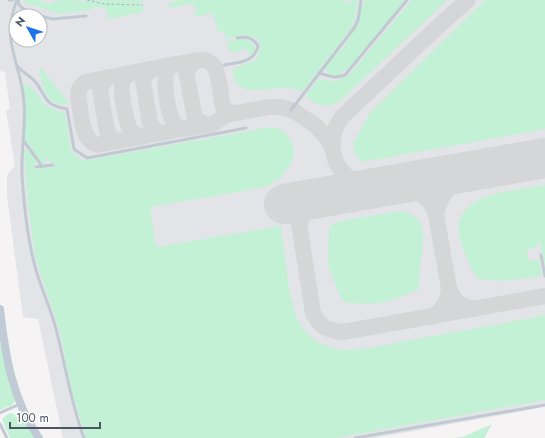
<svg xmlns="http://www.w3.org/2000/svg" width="545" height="438" viewBox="0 0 545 438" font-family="Jost,sans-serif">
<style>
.airport{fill:#e2e4e7;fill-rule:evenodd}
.green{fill:#c3f1d5}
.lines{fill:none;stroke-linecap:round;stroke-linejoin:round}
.taxiway{stroke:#d5d6d8;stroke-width:16}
.runway{stroke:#d5d6d8;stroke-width:40}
.path{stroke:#7ad0a6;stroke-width:1;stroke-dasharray:3 2;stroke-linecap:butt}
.service{stroke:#c1cad2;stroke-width:3}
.secondary{stroke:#c1cbd6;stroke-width:8}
</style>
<rect width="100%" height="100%" fill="#f5f3f3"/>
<!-- airport -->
<path class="airport" d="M 545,0 L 545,407 L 375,438 L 63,438 L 38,319 L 23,317 L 7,196 L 7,175 L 15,166 L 6,110 L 10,109 L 5,72 L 0,71 L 0,0 ZM 16,16 L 40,16 L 40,40 L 16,40 Z"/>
<!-- green -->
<g class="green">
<path d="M 23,0 L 38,0 L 52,5 L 54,1 L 59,2 L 60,0 C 88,0 114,6 143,6 L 143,12 L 108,19 L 106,9 L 94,6 L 94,9 L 60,14 L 26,3 Z"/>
<polygon points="92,0 142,0 142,3 112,3"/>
<path d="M 175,0 L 343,0 L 349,4 L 352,0 L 358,1 L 355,20 L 349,31 L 304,89 L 300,91 C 275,79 240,107 232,71 L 237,67 L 256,60 L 261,45 L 257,38 L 244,35 L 226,39 L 224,31 L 218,32 L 213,13 L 194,17 L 193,15 L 197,14 L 193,3 L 168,8 L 168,4 L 175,2 Z"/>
<polygon points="365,0 405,0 351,66 338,75 329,75 326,70 326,65 345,46"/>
<path d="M 412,0 L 447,0 L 340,101 C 328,109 315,106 306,95 L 318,79 L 335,81 L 348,76 Z"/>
<polygon points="485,0 545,0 545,129 362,162 361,161 353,150 354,142 370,113"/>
<polygon points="238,39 245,39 252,41 255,48 254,51 249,56 247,48 235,52 229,51 227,43"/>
<path d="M 39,68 L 41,68 L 69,103 C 46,110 42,85 39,68 Z"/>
<path d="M 25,84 C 37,88 38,99 47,106 C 53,110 60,110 65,114 L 71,151 L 82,160 L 89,160 L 271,127 C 288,129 299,146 291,163 C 288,168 283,173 280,179 L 274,180 L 270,186 L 150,207 L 156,247 L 281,226 C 285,252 288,309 303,329 C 312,340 325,348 339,349 C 364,352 392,343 417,339 C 460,331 503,324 545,315 L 545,400 L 335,438 L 86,438 L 72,392 L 60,332 L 35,256 L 27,194 L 24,150 L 28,150 L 36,159 L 35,169 L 54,167 L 53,163 L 50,163 L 49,158 L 45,158 L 46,164 L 42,163 L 24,138 L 26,102 L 23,85 Z"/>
<path d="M 545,185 L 545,267 L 540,242 L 537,243 L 537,247 L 527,250 L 528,261 L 539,259 L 542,276 L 505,281 L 478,279 C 471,270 467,258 463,248 C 441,193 510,192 545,185 Z"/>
<path d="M 400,211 C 431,214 422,246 420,267 C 419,274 419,281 419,289 C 387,303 379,306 343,302 L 328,265 L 329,227 L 337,222 Z"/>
<polygon points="0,341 15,401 12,405 0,410"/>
<polygon points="10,413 20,415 36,438 10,438 2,419"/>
<polygon points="492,424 484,438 453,438 463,437"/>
</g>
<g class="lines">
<!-- taxiway -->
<g class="taxiway">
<polyline points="195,61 186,71 195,119 206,125"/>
<path d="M 175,64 L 85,82 L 79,89 L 78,95 C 81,109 80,141 98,145 L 182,129"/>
<polyline points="153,69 144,76 143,81 150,123 156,131 162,133"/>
<path d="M 131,73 L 123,79 C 119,90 126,121 131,132 L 141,137"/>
<polyline points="109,77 104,81 100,90 107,131 112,138 120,141"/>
<path d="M 234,113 L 227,111 L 223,107 C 220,96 220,73 213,65 C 207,58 200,60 193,61 C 185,63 175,63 169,68 C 161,75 168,112 173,121 C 175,126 178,127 182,129 L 213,124 L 226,115 L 269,107 L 281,107 L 294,111 L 316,126 L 326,137 L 332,147"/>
<path d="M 392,185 C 413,186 430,195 436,215 C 439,193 456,178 476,170"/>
<path d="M 371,189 C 365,187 358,185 353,181 C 330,166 326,137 343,116 L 444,21 L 468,0"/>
<path d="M 321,197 L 305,212 L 299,224 L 313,313 C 320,327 328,331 343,332 L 545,296"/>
<polyline points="436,215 449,288"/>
<path d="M 431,317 C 443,311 448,301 449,288 C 454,302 460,306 475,309"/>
</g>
<!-- runway -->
<polyline class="runway" points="284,204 545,158"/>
<!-- path -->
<g class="path">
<polyline points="87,0 105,4 143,5"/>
<polyline points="22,40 23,42"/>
</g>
<!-- service -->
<g class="service">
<polyline points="9,0 13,0"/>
<path d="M 17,0 C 0,43 21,61 24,102 C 26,126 21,150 22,174 C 24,206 27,239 36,270 C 42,291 52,311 57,333 C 66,368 71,404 84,438"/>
<polyline points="18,0 19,5 26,11 38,16"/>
<polyline points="40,16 53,19 86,16"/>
<path d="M 224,65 C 239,62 254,63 258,46 C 252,37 247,36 237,38"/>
<path d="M 18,67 C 24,73 33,78 37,84 C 48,100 45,105 67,109 L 74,149 L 87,158 L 246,128"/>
<path d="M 319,73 C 330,76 334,79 345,75 L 407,0"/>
<polyline points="291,110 354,28 358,20 361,0"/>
<polyline points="23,140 42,166"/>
<polyline points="36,167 53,165"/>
<polyline points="541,255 545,276"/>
<polyline points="0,413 20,404"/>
<polyline points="0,424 7,438"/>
<polyline points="355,438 545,405"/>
</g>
<!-- secondary -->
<path class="secondary" d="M 0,309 C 5,354 12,400 39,438"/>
</g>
<!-- north arrow -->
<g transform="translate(28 28) rotate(309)"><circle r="19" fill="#ffffff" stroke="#b7bbc0"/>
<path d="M0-3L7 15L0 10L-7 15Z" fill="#1a73e8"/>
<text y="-6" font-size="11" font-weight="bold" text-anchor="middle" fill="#4a5661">N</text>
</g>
<!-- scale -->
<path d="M10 422v6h90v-6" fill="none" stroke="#4a5661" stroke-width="2"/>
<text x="16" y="422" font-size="12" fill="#4a5661" stroke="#ffffff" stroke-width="3" paint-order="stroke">100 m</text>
</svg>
